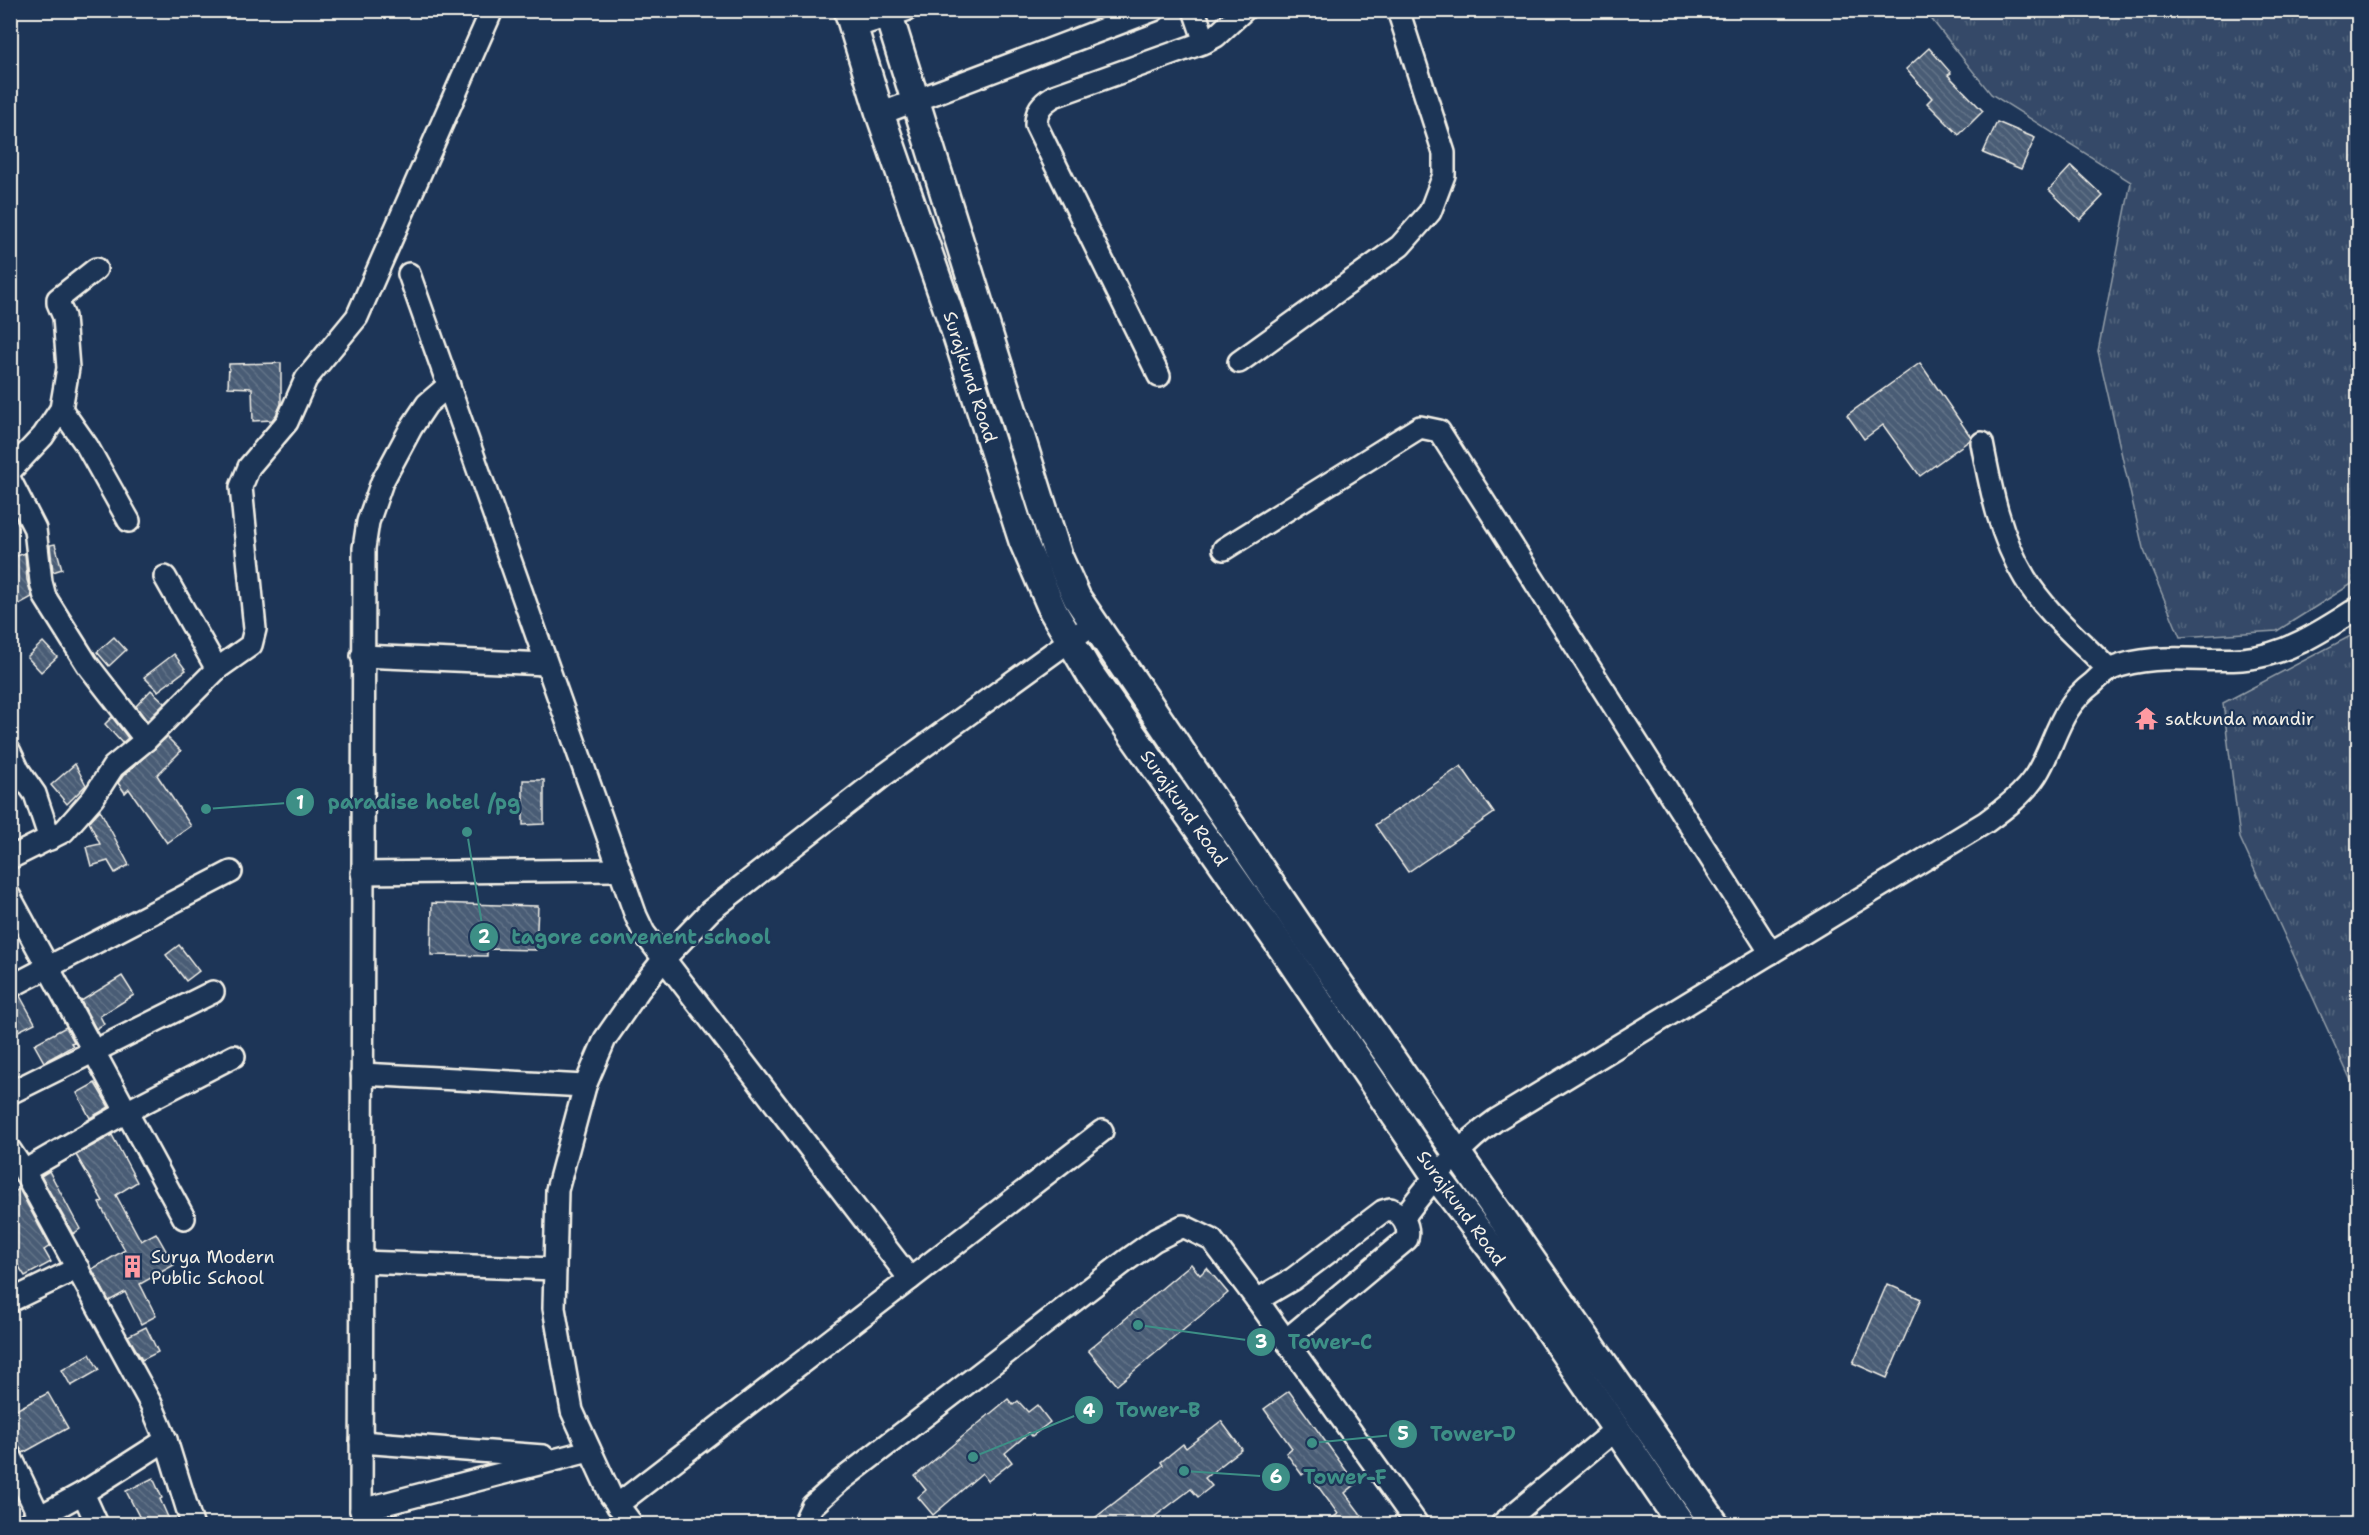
<svg xmlns="http://www.w3.org/2000/svg" width="2369" height="1535" viewBox="0 0 2369 1535" font-family="'Shantell Sans',sans-serif">
<style>
.grass{fill:url(#grass-tufts);stroke:#949ea8;stroke-width:1.5}
.building{fill:url(#building-back-hatch);stroke:#f4f1e8;stroke-width:1.5}
.lines{fill:none;stroke-linecap:round;stroke-linejoin:round}
.minor-casing{stroke:#f4f1e8;stroke-width:26}
.major-casing{stroke:#f4f1e8;stroke-width:32}
.minor{stroke:#1d3557;stroke-width:21}
.major{stroke:#1d3557;stroke-width:27}
.labels{text-anchor:middle;stroke-width:4.5;stroke-linejoin:round;paint-order:stroke}
.street-label{font-size:18px;fill:#f4f1e8;stroke:#1d3557}
.poi-label{font-size:18px;fill:#f4f1e8;stroke:#1d3557;text-anchor:start}
.leader{fill:none;stroke:#3d8f86;stroke-width:2}
.callout-dot{fill:#3d8f86;stroke:#1d3557;stroke-width:2}
.mark-label{font-size:18px;text-anchor:middle;font-weight:bold;fill:#fff}
.callout-label{font-size:20px;text-anchor:middle;font-weight:bold;fill:#3d8f86;stroke:#1d3557;stroke-width:4.5;stroke-linejoin:round;paint-order:stroke}
</style>
<defs>
<pattern id="grass-tufts" width="24" height="20" patternUnits="userSpaceOnUse" patternTransform="scale(1.5)"><rect width="24" height="20" fill="#354a67"/><path d="M3 7l-1-3M5 7V3M7 7l1-3M15 17l-1-3M17 17v-4M19 17l1-3" fill="none" stroke="#53657d"/></pattern>
<pattern id="building-back-hatch" width="6" height="6" patternUnits="userSpaceOnUse" patternTransform="scale(1.5)"><rect width="6" height="6" fill="#485b74"/><path d="M-1 5l2 2M0 0l6 6M5-1l2 2" fill="none" stroke="#637388"/></pattern>
</defs>
<rect width="100%" height="100%" fill="#1d3557"/>
<filter id="ink" filterUnits="userSpaceOnUse"><feTurbulence type="fractalNoise" baseFrequency=".0167" numOctaves="2"/><feDisplacementMap in="SourceGraphic" scale="12" xChannelSelector="R" yChannelSelector="G"/><feConvolveMatrix kernelMatrix="1 2 1 2 8 2 1 2 1" color-interpolation-filters="sRGB"/></filter>
<g filter="url(#ink)">
<!-- grass -->
<g class="grass">
<polygon points="1925,11 2358,11 2358,580 2277,631 2180,637 2143,548 2098,351 2131,182 1991,94"/>
<polygon points="2358,632 2358,1096 2240,838 2223,703"/>
</g>
<!-- building -->
<g class="building">
<polygon points="1929,48 1951,73 1948,75 1983,111 1959,135 1927,103 1932,98 1906,69"/>
<polygon points="1997,122 2035,138 2021,169 1983,153"/>
<polygon points="2071,166 2103,196 2080,220 2049,190"/>
<polygon points="281,363 281,404 276,415 272,420 253,421 252,388 228,387 229,364"/>
<polygon points="1920,363 1971,437 1970,440 1920,476 1883,425 1864,439 1847,415"/>
<polygon points="55,544 62,569 53,572 50,545"/>
<polygon points="10,551 14,557 25,553 27,580 32,597 10,609"/>
<polygon points="114,637 126,650 109,666 97,652"/>
<polygon points="43,642 57,657 41,672 27,657"/>
<polygon points="174,654 186,670 158,691 144,677"/>
<polygon points="151,690 165,703 147,721 136,706"/>
<polygon points="112,717 128,738 122,743 105,724"/>
<polygon points="167,737 181,751 157,775 191,826 167,843 129,789 125,793 118,783 123,776"/>
<polygon points="75,764 86,785 67,804 51,785"/>
<polygon points="1461,766 1494,813 1408,872 1375,825"/>
<polygon points="523,780 544,780 544,824 523,825"/>
<polygon points="100,810 129,865 115,873 108,861 91,866 86,847 100,844 89,822"/>
<polygon points="432,903 538,906 536,950 487,949 487,956 431,955"/>
<polygon points="179,945 199,971 186,981 166,955"/>
<polygon points="122,976 134,995 100,1016 104,1024 96,1029 81,1001"/>
<polygon points="20,996 35,1023 10,1035 10,1000"/>
<polygon points="66,1027 74,1042 71,1043 73,1046 44,1062 34,1044"/>
<polygon points="95,1083 109,1107 90,1118 77,1093"/>
<polygon points="112,1135 137,1182 116,1195 141,1241 156,1233 174,1265 140,1284 156,1316 141,1324 125,1292 109,1301 92,1269 125,1250 99,1203 103,1201 76,1155"/>
<polygon points="49,1171 80,1229 73,1234 41,1176"/>
<polygon points="19,1189 50,1246 44,1250 51,1262 25,1276 10,1253 10,1195"/>
<polygon points="1191,1264 1200,1275 1207,1268 1228,1293 1117,1385 1088,1350"/>
<polygon points="1887,1284 1921,1299 1887,1378 1853,1363"/>
<polygon points="146,1327 158,1352 142,1360 128,1336"/>
<polygon points="90,1354 99,1370 71,1386 62,1370"/>
<polygon points="1289,1391 1356,1484 1345,1493 1368,1524 1323,1524 1338,1514 1307,1471 1302,1475 1286,1453 1292,1448 1264,1409"/>
<polygon points="48,1393 68,1428 23,1453 10,1438 10,1413"/>
<polygon points="1008,1399 1013,1405 1018,1401 1028,1412 1037,1405 1050,1422 1032,1436 1029,1433 1005,1453 1012,1462 988,1481 982,1473 933,1515 918,1497 926,1490 915,1476"/>
<polygon points="1221,1421 1242,1449 1205,1478 1212,1486 1198,1497 1191,1489 1145,1524 1087,1524 1163,1465 1161,1462 1183,1444 1186,1448"/>
<polygon points="153,1478 162,1498 160,1499 171,1524 143,1524 126,1491"/>
</g>
<g class="lines">
<defs>
<g id="minor">
<polyline points="1194,10 1205,42"/>
<polyline points="854,27 906,10"/>
<polyline points="880,114 1154,10"/>
<polyline points="409,274 636,916 644,933 664,959 910,1279"/>
<polyline points="1239,362 1400,246 1430,212 1444,175 1444,153 1398,10"/>
<path d="M 1159,376 L 1036,125 C 1036,110 1041,104 1054,96 L 1205,42 L 1216,36 L 1244,10"/>
<polyline points="61,409 87,446 129,521"/>
<path d="M 1982,443 C 1991,490 2000,537 2025,578 C 2046,613 2081,641 2109,670"/>
<polyline points="10,471 43,436 61,409 68,368 64,317 58,303 58,299 96,269"/>
<polyline points="10,480 35,529 41,582 45,597 87,664 146,740"/>
<polyline points="1224,549 1420,427 1439,431 1771,953"/>
<polyline points="165,577 217,669"/>
<polyline points="362,656 546,664"/>
<polyline points="10,752 19,771 35,794 50,839"/>
<polyline points="10,858 64,831 93,798 113,767 146,740 217,669 251,645 255,629 241,487 249,467 287,422 306,379 357,317 492,10"/>
<polyline points="362,873 618,870"/>
<polyline points="10,897 184,1218"/>
<polyline points="10,987 231,872"/>
<polyline points="362,1074 585,1086"/>
<polyline points="10,1093 213,992"/>
<polyline points="10,1150 24,1171 151,1404 166,1440 192,1524"/>
<polyline points="24,1171 126,1112 234,1056"/>
<path d="M 1403,1218 C 1429,1183 1460,1145 1496,1120 L 1986,822 C 2005,808 2023,795 2036,775 C 2057,741 2057,710 2093,683 C 2098,678 2104,672 2111,669 C 2153,652 2198,662 2242,659 C 2285,656 2324,630 2358,608"/>
<polyline points="361,1262 555,1269"/>
<path d="M 1257,1300 L 1293,1279 L 1383,1211 L 1390,1209 C 1403,1214 1410,1226 1407,1239 L 1286,1340"/>
<polyline points="10,1301 78,1268"/>
<polyline points="361,1442 543,1456"/>
<polyline points="10,1455 39,1516"/>
<polyline points="83,1493 97,1524"/>
<polyline points="617,1505 1102,1131"/>
<polyline points="361,1510 589,1451"/>
<polyline points="26,1524 83,1493 166,1440"/>
<polyline points="365,1524 361,1510 364,548 368,522 382,482 411,428 427,404 449,385"/>
<polyline points="632,1524 611,1496 572,1411 554,1308 557,1190 585,1086 605,1039 639,990 664,959 710,911 883,776 1083,631"/>
<polyline points="806,1524 805,1521 812,1506 839,1482 1127,1260 1155,1240 1183,1226 1212,1240 1257,1300 1417,1524"/>
<polyline points="1502,1524 1615,1430"/>
</g>
<g id="major">
<polyline points="848,10 880,114 955,330 1023,541 1053,611 1090,674 1287,955 1436,1176 1507,1269 1681,1524"/>
<polyline points="887,10 1058,556 1077,598 1299,926 1715,1524"/>
</g>
</defs>
<!-- minor casing -->
<use href="#minor" class="minor-casing"/>
<!-- major casing -->
<use href="#major" class="major-casing"/>
<!-- minor -->
<use href="#minor" class="minor"/>
<!-- major -->
<use href="#major" class="major"/>
</g>
</g>
<!-- icons -->
<defs>
<symbol id="temple-bare" viewBox="-9 -9 18 18"><path d="M0-6L5-2H3V0L6.5 2.5H4V6H1.5V3h-3V6H-4V2.5H-6.5L-3 0V-2H-5Z" fill="#ff9aa2" stroke="#1d3557" stroke-width="2.5" paint-order="stroke"/></symbol>
<symbol id="building-bare" viewBox="-9 -9 18 18"><path d="M-4-6H4V6H1V3H-1V6H-4ZM-2.5-4.3h1.7v1.8h-1.7ZM.8-4.3h1.7v1.8H.8ZM-2.5-1h1.7V.8h-1.7ZM.8-1h1.7V.8H.8Z" fill="#ff9aa2" stroke="#1d3557" stroke-width="2.5" paint-order="stroke"/></symbol>
</defs>
<g fill-rule="evenodd">
<use href="#temple-bare" x="2130" y="702" width="33" height="33"/>
<use href="#building-bare" x="116" y="1250" width="33" height="33"/>
</g>
<g class="labels">
<!-- street labels -->
<g class="street-label">
<text transform="translate(970 377) rotate(72)" y="6">Surajkund Road</text>
<text transform="translate(1184 808) rotate(55)" y="6">Surajkund Road</text>
<text transform="translate(1461 1208) rotate(54)" y="6">Surajkund Road</text>
</g>
<!-- poi labels -->
<g class="poi-label">
<text x="2165" y="725">satkunda mandir</text>
<text x="151" y="1263">Surya Modern<tspan x="151" dy="21">Public School</tspan></text>
</g>
</g>
<!-- callouts -->
<path class="leader" d="M206 809L300 802M467 832L484 937M1138 1325L1261 1342M973 1457L1089 1410M1312 1443L1403 1434M1184 1471L1276 1477"/>
<g class="callout-dot">
<circle cx="206" cy="809" r="6"/>
<circle cx="467" cy="832" r="6"/>
<circle cx="1138" cy="1325" r="6"/>
<circle cx="973" cy="1457" r="6"/>
<circle cx="1312" cy="1443" r="6"/>
<circle cx="1184" cy="1471" r="6"/>
<circle cx="300" cy="802" r="15"/>
<circle cx="484" cy="937" r="15"/>
<circle cx="1261" cy="1342" r="15"/>
<circle cx="1089" cy="1410" r="15"/>
<circle cx="1403" cy="1434" r="15"/>
<circle cx="1276" cy="1477" r="15"/>
</g>
<g class="mark-label">
<text x="300" y="809">1</text>
<text x="484" y="943">2</text>
<text x="1261" y="1348">3</text>
<text x="1089" y="1417">4</text>
<text x="1403" y="1440">5</text>
<text x="1276" y="1483">6</text>
</g>
<g class="callout-label">
<text x="424" y="809">paradise hotel /pg</text>
<text x="641" y="944">tagore convenent school</text>
<text x="1330" y="1349">Tower-C</text>
<text x="1158" y="1417">Tower-B</text>
<text x="1473" y="1441">Tower-D</text>
<text x="1345" y="1484">Tower-F</text>
</g>
<!-- margin -->
<rect width="2369" height="1535" fill="none" stroke="#1d3557" stroke-width="36"/>
<rect x="18" y="18" width="2333" height="1499" fill="none" stroke="#f4f1e8" stroke-width="2" filter="url(#ink)"/>
</svg>
